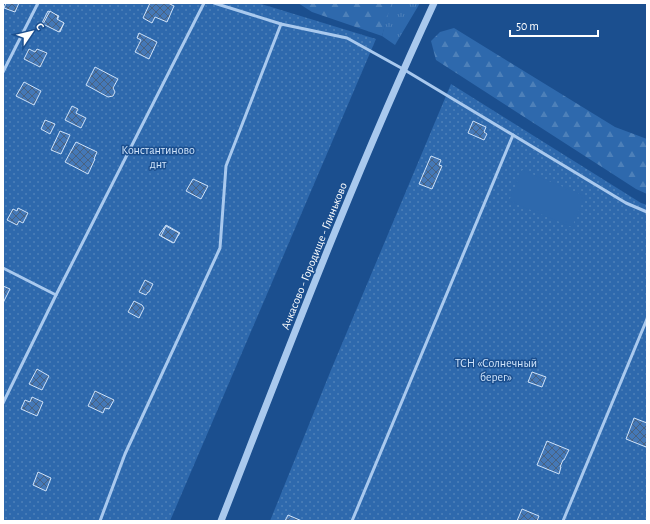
<svg xmlns="http://www.w3.org/2000/svg" width="650" height="524" viewBox="0 0 650 524" font-family="'Alegreya Sans',sans-serif">
<style>
.grass{fill:url(#grass-tufts)}
.forest{fill:url(#forest-firs)}
.park{fill:url(#park-dots)}
.pitch{fill:#2e69ad}
.building{fill:url(#building-cross-hatch);stroke:#cfe3fa}
.lines{fill:none;stroke-linecap:round;stroke-linejoin:round}
.service{stroke:#a9c9ee;stroke-width:3}
.tertiary{stroke:#a9c9ee;stroke-width:7}
.labels{text-anchor:middle;stroke-width:3;stroke-linejoin:round;paint-order:stroke}
.park-label{font-size:12px;fill:#cfe3fa;stroke:#1b4f8f}
.street-label{font-size:12px;fill:#fff;stroke:#1b4f8f}
</style>
<defs>
<pattern id="grass-tufts" width="24" height="20" patternUnits="userSpaceOnUse"><rect width="24" height="20" fill="#2e69ad"/><path d="M3 7l-1-3M5 7V3M7 7l1-3M15 17l-1-3M17 17v-4M19 17l1-3" fill="none" stroke="#4d80b9"/></pattern>
<pattern id="forest-firs" width="22" height="20" patternUnits="userSpaceOnUse"><rect width="22" height="20" fill="#2e69ad"/><path d="M5 1l3.5 6h-7zM16 11l3.5 6h-7z" fill="#4d80b9"/></pattern>
<pattern id="park-dots" width="8" height="8" patternUnits="userSpaceOnUse"><rect width="8" height="8" fill="#2e69ad"/><path d="M2 2h.1M6 6h.1" fill="none" stroke="#4d80b9" stroke-width="1.8" stroke-linecap="round"/></pattern>
<pattern id="building-cross-hatch" width="8" height="8" patternUnits="userSpaceOnUse"><rect width="8" height="8" fill="#4478b7"/><path d="M0 0l8 8M0 8l8-8" fill="none" stroke="#486282"/></pattern>
</defs>
<rect width="100%" height="100%" fill="#1b4f8f"/>
<!-- grass -->
<polygon class="grass" points="389,3 420,3 395,45 382,36 390,4"/>
<!-- forest -->
<g class="forest">
<polygon points="298,3 389,3 391,4 382,36 312,12"/>
<polygon points="454,28 615,127 647,139 647,194 636,189 436,60 431,41 440,32"/>
</g>
<!-- park -->
<g class="park">
<polygon points="3,3 258,3 376,39 170,521 3,521"/>
<polygon points="451,84 641,203 647,205 647,521 270,521 331,370"/>
</g>
<!-- pitch -->
<polygon class="pitch" points="522,170 585,196 572,227 509,201"/>
<!-- building -->
<g class="building">
<polygon points="6,3 19,3 15,12 4,8"/>
<polygon points="150,3 168,3 174,6 167,22 155,17 152,23 143,18"/>
<polygon points="48,11 59,16 57,20 64,23 60,32 42,23"/>
<polygon points="50,11 58,16 57,19 64,23 59,32 43,24"/>
<polygon points="139,33 157,42 149,59 135,52 141,40 137,38"/>
<polygon points="29,49 35,52 37,49 47,53 40,67 24,59"/>
<polygon points="95,67 118,79 113,88 115,92 113,96 108,97 86,85"/>
<polygon points="24,82 41,91 34,105 16,96"/>
<polygon points="72,106 78,109 76,113 86,118 81,128 65,120"/>
<polygon points="45,120 55,124 50,134 41,129"/>
<polygon points="473,121 486,127 484,132 487,134 484,140 468,133"/>
<polygon points="60,131 70,135 61,154 51,150"/>
<polygon points="76,142 97,152 94,159 95,159 88,174 65,162"/>
<polygon points="431,156 441,160 439,165 442,166 432,189 419,184"/>
<polygon points="193,179 208,186 201,199 186,191"/>
<polygon points="18,208 28,213 23,223 19,221 17,225 7,220 13,209 17,211"/>
<polygon points="166,225 180,233 173,243 159,235"/>
<polygon points="166,226 179,233 174,243 161,236"/>
<polygon points="145,280 153,284 149,292 148,292 146,295 139,292"/>
<polygon points="3,286 10,289 3,303"/>
<polygon points="134,301 142,305 144,308 139,318 128,312"/>
<polygon points="37,369 49,376 42,390 29,384"/>
<polygon points="532,372 546,377 542,387 528,382"/>
<polygon points="95,391 114,400 109,409 105,408 103,413 88,406"/>
<polygon points="32,397 43,402 37,416 21,409 25,400 30,402"/>
<polygon points="634,418 647,423 647,444 646,447 626,439"/>
<polygon points="547,441 569,450 564,460 563,460 560,467 561,467 559,474 537,465"/>
<polygon points="38,472 51,478 46,491 33,485"/>
<polygon points="522,509 539,516 537,521 538,521 517,521"/>
<polygon points="288,515 302,521 285,521"/>
</g>
<g class="lines">
<!-- service -->
<g class="service">
<polyline points="214,3 281,24"/>
<polyline points="3,72 38,3"/>
<polyline points="3,268 56,295"/>
<polyline points="3,403 56,295 204,3"/>
<polyline points="100,521 125,454 220,248 226,166 281,24 347,38 403,69 626,203 647,212"/>
<polyline points="352,521 513,135"/>
<polyline points="563,521 647,319"/>
</g>
<!-- tertiary -->
<path class="tertiary" d="M 221,521 C 289,347 355,173 434,3"/>
</g>
<g class="labels">
<!-- park labels -->
<g class="park-label">
<text x="158" y="154">Константиново<tspan x="158" dy="14">днт</tspan></text>
<text x="496" y="367">ТСН «Солнечный<tspan x="496" dy="14">берег»</tspan></text>
</g>
<!-- street labels -->
<g class="street-label">
<text transform="translate(314 256) rotate(-68)" y="4">Ачкасово - Городище - Глиньково</text>
</g>
</g>
<!-- border -->
<rect width="650" height="524" fill="none" stroke="#ffffff" stroke-width="8"/>
<!-- north arrow -->
<g transform="translate(32 32) rotate(55)" stroke="#1b4f8f" stroke-width="3" paint-order="stroke">
<path d="M0-3L7 15L0 10L-7 15Z" fill="#ffffff"/>
<text y="-6" font-size="11" font-weight="bold" text-anchor="middle" fill="#ffffff">С</text>
</g>
<!-- scale -->
<path d="M510 30v6h88v-6" fill="none" stroke="#ffffff" stroke-width="2"/>
<text x="516" y="30" font-size="12" fill="#ffffff" stroke="#1b4f8f" stroke-width="3" paint-order="stroke">50 m</text>
</svg>
